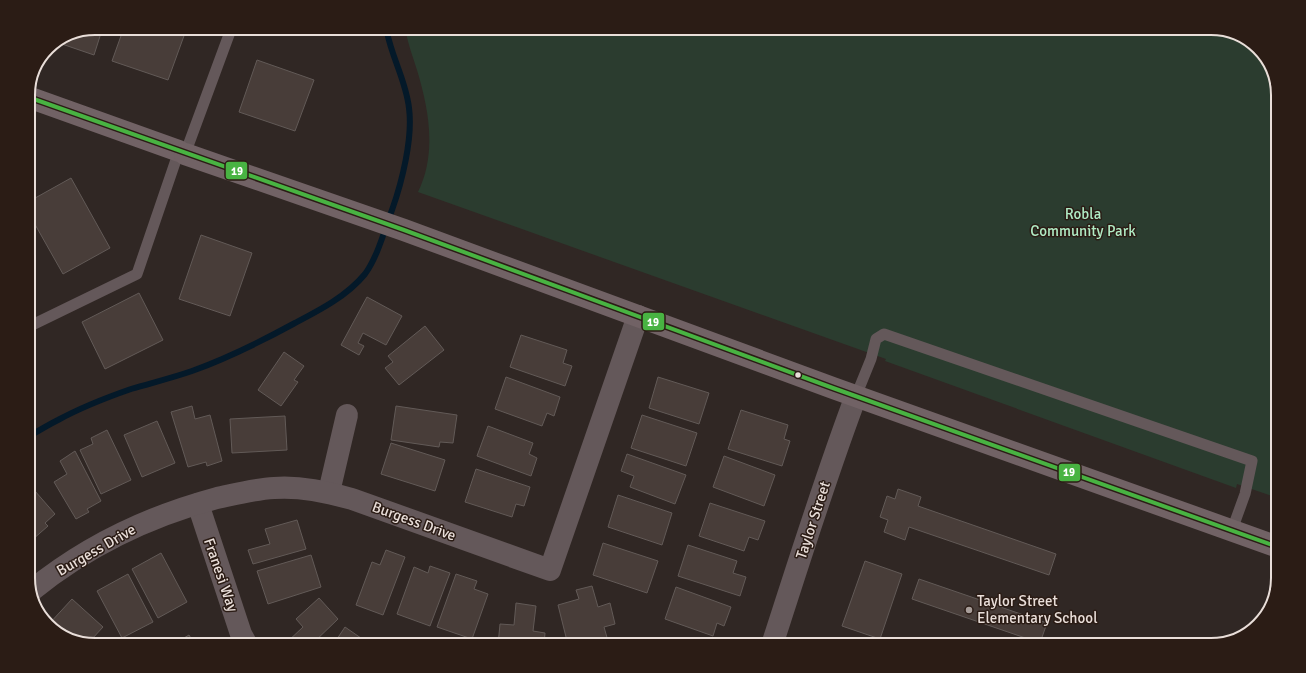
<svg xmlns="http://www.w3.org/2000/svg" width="1306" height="673" viewBox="0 0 1306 673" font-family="Signika,sans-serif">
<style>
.green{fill:#2b3c2f}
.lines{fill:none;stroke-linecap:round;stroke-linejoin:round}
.stream{stroke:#041929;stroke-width:6}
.building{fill:#483d39;stroke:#625a57}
.service{stroke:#64585a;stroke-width:11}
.minor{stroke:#64585a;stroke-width:22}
.secondary{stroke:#716265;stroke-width:22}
.bus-1-casing{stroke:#2b1c15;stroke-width:7}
.bus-1{stroke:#48b342;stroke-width:4}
.bus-dot{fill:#e9ded9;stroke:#2b1c15;stroke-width:1.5}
.poi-dot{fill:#a89e9a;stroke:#2b1c15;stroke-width:1.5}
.labels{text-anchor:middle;stroke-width:3;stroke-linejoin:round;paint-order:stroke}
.park-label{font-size:15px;fill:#b0ebc4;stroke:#2b1c15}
.street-label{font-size:15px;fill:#e9ded9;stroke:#2b1c15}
.poi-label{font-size:15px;fill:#e9ded9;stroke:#2b1c15;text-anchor:start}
.rim{fill:none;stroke:#e9ded9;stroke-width:2}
.line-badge{stroke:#2b1c15;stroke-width:1.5}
.badge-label{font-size:11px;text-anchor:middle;font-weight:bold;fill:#fff}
</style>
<rect width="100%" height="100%" fill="#302724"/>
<!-- green -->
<path class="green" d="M 1211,28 L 1240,35 L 1267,58 L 1278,91 L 1278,498 L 1237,484 L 1236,488 L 885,361 L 886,359 L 418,192 C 437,153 429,110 417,70 C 413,57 408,44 406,32 Z"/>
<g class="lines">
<!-- stream -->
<path class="stream" d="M 28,437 C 38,431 48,425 58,420 C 80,408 108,397 131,389 C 151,383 172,378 192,371 C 228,358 262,341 295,323 C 320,310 347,296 365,274 C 377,258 385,229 392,210 C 402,182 413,138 409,108 C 406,81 392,58 387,32"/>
</g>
<!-- building -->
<g class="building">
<polygon points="70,33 101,33 94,55 56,42"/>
<polygon points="122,33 185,33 168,80 112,61"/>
<polygon points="257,60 314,80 295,131 239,112"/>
<polygon points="71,178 110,248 63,274 28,212 28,202"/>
<polygon points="201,235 252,253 230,316 179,299"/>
<polygon points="139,293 163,340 105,369 82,322"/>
<polygon points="367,297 402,316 386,345 363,333 358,343 364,346 359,355 341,345"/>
<polygon points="425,326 444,350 399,385 385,368 393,362 388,356"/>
<polygon points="521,335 567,350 563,363 572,366 565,386 510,367"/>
<polygon points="284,352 304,366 294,380 298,382 281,406 258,390"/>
<polygon points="506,377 560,397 554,416 547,413 542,426 495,409"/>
<polygon points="658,377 709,393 699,424 649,408"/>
<polygon points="192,406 195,419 210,415 222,461 207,466 206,462 188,467 171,412"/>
<polygon points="396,406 457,415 453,443 440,442 439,447 391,440"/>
<polygon points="741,410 788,425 784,439 790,441 782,466 728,449"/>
<polygon points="642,415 697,433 686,466 631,448"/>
<polygon points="285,416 287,450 232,453 230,419"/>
<polygon points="157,421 175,463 142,477 124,435"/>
<polygon points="488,426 533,443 529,454 537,458 531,476 477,456"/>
<polygon points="107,430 131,480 101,494 80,450 93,444 91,438"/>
<polygon points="391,443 445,460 435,491 381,474"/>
<polygon points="75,451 101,501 87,509 89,512 76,519 54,482 67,474 60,461"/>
<polygon points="627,454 686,475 675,504 630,487 634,476 621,471"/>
<polygon points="724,456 775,475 764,506 713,487"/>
<polygon points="476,469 530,487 524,506 516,504 512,517 465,502"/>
<polygon points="28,483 55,514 45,523 48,526 32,540 28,535"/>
<polygon points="898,489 921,497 918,506 1056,554 1049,575 909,527 905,540 884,532 888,520 880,517 887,496 895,499"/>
<polygon points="618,495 672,513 662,545 608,527"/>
<polygon points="710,503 765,521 758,540 749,537 744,551 699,536"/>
<polygon points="297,520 306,549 253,564 248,550 270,544 265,529"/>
<polygon points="603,543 658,561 647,593 593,575"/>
<polygon points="688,545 737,561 733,573 746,577 740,596 678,576"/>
<polygon points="386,550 405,557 383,615 356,605 372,562 380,565"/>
<polygon points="161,553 187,602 158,618 132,569"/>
<polygon points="311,555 321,587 268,604 257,571"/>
<polygon points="865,561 902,574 880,639 842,626"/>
<polygon points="430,566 450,573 430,626 397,614 414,567 428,573"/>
<polygon points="128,574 153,622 122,638 97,591"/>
<polygon points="456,574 477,581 474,589 488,594 472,639 437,627"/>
<polygon points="919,579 1047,623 1040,643 912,599"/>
<polygon points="592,586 598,607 610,603 615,624 604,627 608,641 591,645 568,645 558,605 579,599 576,590"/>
<polygon points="676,587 731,607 724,626 717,623 713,636 665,619"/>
<polygon points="319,598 338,619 311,645 286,645 285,644 303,627 296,619"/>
<polygon points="72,599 103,627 92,639 99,645 66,638 49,624"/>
<polygon points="516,603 536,606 533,631 545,633 544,645 498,645 500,624 514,625"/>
<polygon points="345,627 371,645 333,645"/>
<polygon points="189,635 195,645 172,645"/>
<polygon points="663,639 678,645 661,645"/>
</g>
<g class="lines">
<!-- service -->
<g class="service">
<polyline points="185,154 230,32"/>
<polyline points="28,327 137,274 179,151"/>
<polyline points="856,396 871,359 876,339 884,334 1252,461 1245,494 1232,530"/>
</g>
<!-- minor -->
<g class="minor">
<polyline points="329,492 347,415"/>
<polyline points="198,504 241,634 247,645"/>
<path d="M 31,591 C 85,547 150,516 217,498 C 236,494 255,489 274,488 C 301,486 326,492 352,499 L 550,570 L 638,316"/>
<path d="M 772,645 C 799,562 825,478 856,396"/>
</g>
<!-- secondary -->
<g class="secondary">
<polyline points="28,97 179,151"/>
<polyline points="185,154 404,230 833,388 1278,547"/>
</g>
<defs>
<polyline id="bus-1" points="28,97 404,230 833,388 1278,547"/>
</defs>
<!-- bus-1 casing -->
<use href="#bus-1" class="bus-1-casing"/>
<!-- bus-1 -->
<use href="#bus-1" class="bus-1"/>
</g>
<!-- markers -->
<circle class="bus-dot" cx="798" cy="375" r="3.5"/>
<circle class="poi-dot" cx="969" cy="610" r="4"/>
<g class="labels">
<!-- park labels -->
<g class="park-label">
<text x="1083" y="219">Robla<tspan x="1083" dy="17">Community Park</tspan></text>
</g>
<!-- street labels -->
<g class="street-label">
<text transform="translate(813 520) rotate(-72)" y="5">Taylor Street</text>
<text transform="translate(414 521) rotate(20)" y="5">Burgess Drive</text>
<text transform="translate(96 550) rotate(-30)" y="5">Burgess Drive</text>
<text transform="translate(221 575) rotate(71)" y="5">Franesi Way</text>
</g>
<!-- poi labels -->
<g class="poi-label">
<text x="977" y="606">Taylor Street<tspan x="977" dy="17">Elementary School</tspan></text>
</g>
</g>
<!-- crop -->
<path d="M0 0H1306V673H0ZM95 35H1211A60 60 0 0 1 1271 95V578A60 60 0 0 1 1211 638H95A60 60 0 0 1 35 578V95A60 60 0 0 1 95 35Z" fill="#2b1c15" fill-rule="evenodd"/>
<path class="rim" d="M95 35H1211A60 60 0 0 1 1271 95V578A60 60 0 0 1 1211 638H95A60 60 0 0 1 35 578V95A60 60 0 0 1 95 35Z"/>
<g class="line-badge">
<rect x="225" y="161" width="23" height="19" rx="4" fill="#48b342"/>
<rect x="642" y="312" width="23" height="19" rx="4" fill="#48b342"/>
<rect x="1058" y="463" width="23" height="19" rx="4" fill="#48b342"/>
</g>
<g class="badge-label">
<text x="237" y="175">19</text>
<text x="653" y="326">19</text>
<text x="1069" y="476">19</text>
</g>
</svg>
